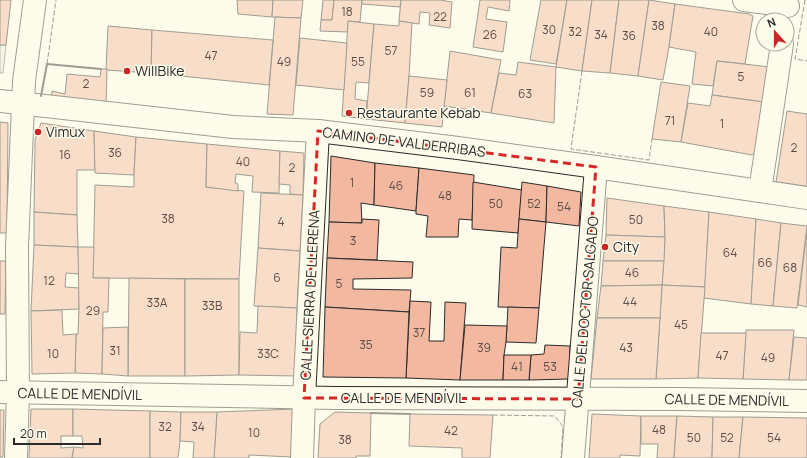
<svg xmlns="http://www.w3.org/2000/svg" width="807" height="458" viewBox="0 0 807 458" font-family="Manrope,sans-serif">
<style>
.green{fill:#ecebdb;stroke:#74746e}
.building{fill:#f2b8a0;stroke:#2b2b2b}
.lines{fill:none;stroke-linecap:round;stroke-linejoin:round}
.minor-casing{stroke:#2b2b2b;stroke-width:24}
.minor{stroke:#fdfbea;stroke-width:22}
.fence{stroke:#2b2b2b;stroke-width:1;stroke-dasharray:5 2;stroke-linecap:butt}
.wall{stroke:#2b2b2b;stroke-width:2}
.marked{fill:none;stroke:#d62828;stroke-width:3;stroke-dasharray:8 5;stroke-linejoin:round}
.poi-dot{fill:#c62828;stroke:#fdfbea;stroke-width:1.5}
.labels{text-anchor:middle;stroke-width:3;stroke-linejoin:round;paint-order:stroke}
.number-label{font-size:12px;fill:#5d4e48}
.poi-label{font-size:14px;fill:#2b2b2b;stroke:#fdfbea;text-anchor:start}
.street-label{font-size:14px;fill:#2b2b2b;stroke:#fdfbea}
</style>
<rect width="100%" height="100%" fill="#fdfbea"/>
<!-- green -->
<polygon class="green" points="0,45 6,45 3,73 0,73"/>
<!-- building -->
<g class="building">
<polygon points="0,0 11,0 6,45 0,45"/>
<polygon points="237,0 273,0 272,17 238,14"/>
<polygon points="273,0 303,0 301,18 272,17"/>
<polygon points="323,0 334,0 332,20 321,20"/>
<polygon points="334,0 362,0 360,22 348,21 348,32 320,31 321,20 332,20"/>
<polygon points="362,0 401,0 400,7 362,4"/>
<polygon points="401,0 440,0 452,2 450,28 429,25 430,13 420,12 419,24 399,21"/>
<polygon points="480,0 510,0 509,11 488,7 486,19 507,22 503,52 473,47"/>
<polygon points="541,0 567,0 556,64 530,60"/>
<polygon points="567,0 592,0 582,71 556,67"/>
<polygon points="592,0 619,0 610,73 582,71"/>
<polygon points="619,0 649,0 638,76 610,73"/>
<polygon points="649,0 675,4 669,47 663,80 638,76"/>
<polygon points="675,4 749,14 753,16 745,64 717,61 713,86 692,84 696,52 669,47"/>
<polygon points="275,17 301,18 293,115 267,114"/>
<polygon points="348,21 374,24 369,83 356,82 355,99 367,101 366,119 342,116"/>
<polygon points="399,21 412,23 409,76 405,123 366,119 374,24 399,26"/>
<polygon points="108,26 152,30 151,73 106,70"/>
<polygon points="152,30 273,40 269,85 151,73"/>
<polygon points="300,38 347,43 344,90 296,85"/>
<polygon points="450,51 501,60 491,113 444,106"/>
<polygon points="717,61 770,67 764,102 712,95"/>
<polygon points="518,62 556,67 554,123 491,113 499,73 516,75"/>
<polygon points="101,69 107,69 106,105 51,99 52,91 65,94 67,74 100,77"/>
<polygon points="409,76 447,80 442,127 405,123"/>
<polygon points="661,82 690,86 681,142 652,139"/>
<polygon points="712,95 764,102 758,150 752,155 681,142 688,103 710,106"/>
<polygon points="787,111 807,114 807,187 776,182"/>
<polygon points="0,122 8,123 7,233 0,233"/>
<polygon points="41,123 94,131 95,170 77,170 77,215 34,212 35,140"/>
<polygon points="94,131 136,137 134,175 95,173"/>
<polygon points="136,137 207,144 206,187 244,191 239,279 93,278 95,185 134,187 134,175"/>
<polygon points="207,144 280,151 279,193 252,192 253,176 236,174 235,183 237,183 238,185 238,191 206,187"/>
<polygon points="280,151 304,153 303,195 290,194 290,185 279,184"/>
<polygon points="331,156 375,163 374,205 361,203 362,223 329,222"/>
<polygon points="375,163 419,168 416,211 374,205"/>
<polygon points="419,168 474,175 472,220 459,219 458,237 426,237 428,216 416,214 416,211"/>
<polygon points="473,182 522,190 518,233 472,229"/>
<polygon points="522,182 547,186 546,222 519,219"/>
<polygon points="547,186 581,192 579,226 546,222"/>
<polygon points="261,193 303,195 300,251 258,248"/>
<polygon points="607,198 664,206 665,237 606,235"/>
<polygon points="664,206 709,212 705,287 662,285 665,237"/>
<polygon points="34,212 77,215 78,247 34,245"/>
<polygon points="709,212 756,219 751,304 704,298"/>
<polygon points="362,219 379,220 377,260 327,258 329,222 362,223"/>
<polygon points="519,219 546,222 539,308 498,307 501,247 517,248"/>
<polygon points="756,219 781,223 773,306 751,304"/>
<polygon points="781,223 807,226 797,308 773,306"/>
<polygon points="807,230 807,307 798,305"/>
<polygon points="606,235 665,237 664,261 603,261"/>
<polygon points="34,245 78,247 79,274 66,273 65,287 79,288 79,309 31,311"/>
<polygon points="78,247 94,247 93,278 109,278 108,312 103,312 102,374 75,373 76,334 78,334 79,309"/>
<polygon points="258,248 300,251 297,308 254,306"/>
<polygon points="327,258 413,262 412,278 353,279 353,289 411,290 409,312 325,307"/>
<polygon points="0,261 6,261 5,314 0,314"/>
<polygon points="603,261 664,261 662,285 601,286"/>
<polygon points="129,278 185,279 185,376 128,376"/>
<polygon points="185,279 239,279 239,375 185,376"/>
<polygon points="662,285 705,287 698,378 656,379"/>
<polygon points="662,285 660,318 597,318 601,286"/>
<polygon points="410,301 431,302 429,341 444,341 445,302 466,303 460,380 406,378"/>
<polygon points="258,306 297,308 296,376 239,375 240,332 257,333"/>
<polygon points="325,307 409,312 406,378 323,377"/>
<polygon points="508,307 539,308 536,343 506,342"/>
<polygon points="62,310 63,335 76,334 75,373 32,374 31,311"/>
<polygon points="597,318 660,318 656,379 591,379"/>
<polygon points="465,325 507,326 506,342 504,355 503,380 460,380"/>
<polygon points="128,327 128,376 102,374 103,328"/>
<polygon points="746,330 794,330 789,380 743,379"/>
<polygon points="701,333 746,333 743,379 698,378"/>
<polygon points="794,337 807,338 807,380 789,380"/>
<polygon points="545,345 570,346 569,379 529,380 531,355 544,354"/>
<polygon points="504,355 531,355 529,380 503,380"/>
<polygon points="31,409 73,409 73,436 61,436 61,448 74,447 72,458 29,458"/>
<polygon points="73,409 150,411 150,458 72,458 74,447 83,448 82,436 73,436"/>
<polygon points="294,409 292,457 249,455 249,458 214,458 217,412"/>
<polygon points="0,410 4,410 3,457 0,457"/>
<polygon points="150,411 181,412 180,441 178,458 150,458"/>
<polygon points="181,412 217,412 214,458 193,458 194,442 180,441"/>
<polygon points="335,412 371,413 370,456 356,456 356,458 318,458 320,424"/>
<polygon points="410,414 493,415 490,458 462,458 462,448 409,446"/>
<polygon points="592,414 641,416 640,456 620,455 620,458 589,458"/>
<polygon points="641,416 677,416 674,458 657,458 658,444 641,444"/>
<polygon points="677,416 713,417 712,458 674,458"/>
<polygon points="713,417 743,417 739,458 712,458"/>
<polygon points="743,417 807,418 807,458 739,458"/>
</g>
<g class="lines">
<defs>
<g id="minor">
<polyline points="744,0 788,6"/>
<polyline points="0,101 233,127 318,131 458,148 596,167 807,198"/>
<polyline points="760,191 782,44"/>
<polyline points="0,392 335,398 678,399 807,401"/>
<polyline points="16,458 18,392 17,247 24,81 35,0"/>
<polyline points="302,458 304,398 318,131"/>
<polyline points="573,458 596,167"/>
</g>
</defs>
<!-- minor casing -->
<use href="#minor" class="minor-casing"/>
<!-- minor -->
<use href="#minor" class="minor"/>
<!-- fence -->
<g class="fence">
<polyline points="805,0 795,59 807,61"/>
<polyline points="47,64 56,0"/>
<polyline points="582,71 571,149 649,160 652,139"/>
<polyline points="493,415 555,416 563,427 561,458"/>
</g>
<!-- wall -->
<g class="wall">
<polyline points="41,96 47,64 101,69"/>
<polyline points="371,413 410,414"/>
</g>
</g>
<!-- marked area -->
<path d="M0 0H807V458H0ZM 318,131 L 596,167 L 578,399 L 304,398 Z" fill="#fdfbea" fill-opacity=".55" fill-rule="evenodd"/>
<path class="marked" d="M 318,131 L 596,167 L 578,399 L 304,398 Z"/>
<!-- markers -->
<g class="poi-dot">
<circle cx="127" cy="71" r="4"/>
<circle cx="349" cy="113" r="4"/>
<circle cx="38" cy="132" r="4"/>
<circle cx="605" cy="247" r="4"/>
</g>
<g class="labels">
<!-- number labels -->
<g class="number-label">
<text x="347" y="16">18</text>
<text x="440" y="21">22</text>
<text x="658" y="30">38</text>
<text x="549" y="34">30</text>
<text x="575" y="36">32</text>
<text x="711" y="36">40</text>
<text x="490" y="39">26</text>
<text x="601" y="39">34</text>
<text x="629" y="40">36</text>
<text x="391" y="55">57</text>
<text x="211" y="60">47</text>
<text x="284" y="66">49</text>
<text x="358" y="66">55</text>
<text x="741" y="81">5</text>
<text x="86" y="88">2</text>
<text x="427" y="97">59</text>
<text x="470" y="97">61</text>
<text x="525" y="98">63</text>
<text x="670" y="125">71</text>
<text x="722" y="128">1</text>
<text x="794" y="152">2</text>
<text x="115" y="157">36</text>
<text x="65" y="159">16</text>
<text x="243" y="166">40</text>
<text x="292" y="172">2</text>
<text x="352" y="187">1</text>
<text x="396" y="190">46</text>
<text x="445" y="200">48</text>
<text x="496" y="208">50</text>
<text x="534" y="208">52</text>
<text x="564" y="211">54</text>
<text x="168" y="223">38</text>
<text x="636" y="224">50</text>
<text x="281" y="226">4</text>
<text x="353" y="245">3</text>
<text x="730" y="257">64</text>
<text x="765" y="267">66</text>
<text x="790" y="272">68</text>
<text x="632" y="277">46</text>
<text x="277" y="282">6</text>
<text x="49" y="285">12</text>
<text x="339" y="288">5</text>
<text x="630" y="306">44</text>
<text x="157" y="307">33A</text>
<text x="212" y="310">33B</text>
<text x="93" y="315">29</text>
<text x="681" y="329">45</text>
<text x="419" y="337">37</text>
<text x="366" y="349">35</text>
<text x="484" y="352">39</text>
<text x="626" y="352">43</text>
<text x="115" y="355">31</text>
<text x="53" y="358">10</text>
<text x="268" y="358">33C</text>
<text x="722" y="360">47</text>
<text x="768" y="362">49</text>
<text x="517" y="371">41</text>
<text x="550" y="371">53</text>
<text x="165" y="431">32</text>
<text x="198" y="431">34</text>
<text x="659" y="434">48</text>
<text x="451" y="435">42</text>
<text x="254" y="437">10</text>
<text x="694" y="442">50</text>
<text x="727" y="442">52</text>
<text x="774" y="442">54</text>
<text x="345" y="444">38</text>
</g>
<!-- poi labels -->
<g class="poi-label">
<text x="135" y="76">WillBike</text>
<text x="357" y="118">Restaurante Kebab</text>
<text x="46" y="137">Vimux</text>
<text x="613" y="252">City</text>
</g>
<!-- street labels -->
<g class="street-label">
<text transform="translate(404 142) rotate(7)" y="5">CAMINO DE VALDERRIBAS</text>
<text transform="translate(310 295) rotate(-87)" y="5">CALLE SIERRA DE LLERENA</text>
<text transform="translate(585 312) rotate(-85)" y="5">CALLE DEL DOCTOR SALGADO</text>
<text transform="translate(80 394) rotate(1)" y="5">CALLE DE MENDÍVIL</text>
<text x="403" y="403">CALLE DE MENDÍVIL</text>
<text transform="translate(727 400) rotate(1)" y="5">CALLE DE MENDÍVIL</text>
</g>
</g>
<!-- north arrow -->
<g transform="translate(775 32) rotate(339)"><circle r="19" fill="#fdfbea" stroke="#a9a89e"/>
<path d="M0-3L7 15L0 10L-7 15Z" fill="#c62828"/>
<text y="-6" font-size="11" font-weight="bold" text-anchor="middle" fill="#2b2b2b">N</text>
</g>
<!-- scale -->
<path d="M14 438v6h86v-6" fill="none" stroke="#2b2b2b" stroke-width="2"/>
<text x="20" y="438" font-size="12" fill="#2b2b2b" stroke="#fdfbea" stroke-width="3" paint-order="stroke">20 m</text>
</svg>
